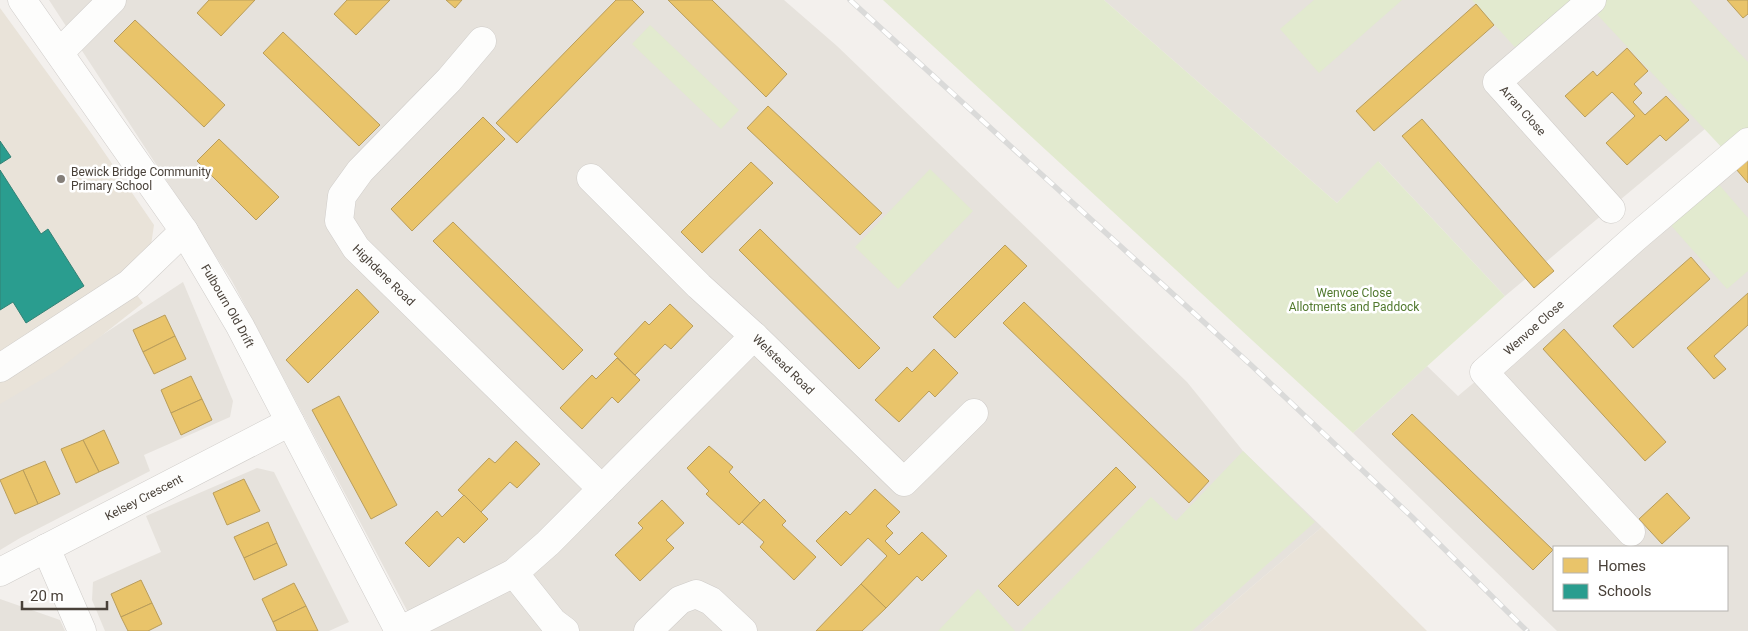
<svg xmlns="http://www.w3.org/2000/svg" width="1748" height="631" viewBox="0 0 1748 631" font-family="Roboto,sans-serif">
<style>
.residential{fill:#e6e2dc;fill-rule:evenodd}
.education{fill:#e9e3d9}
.green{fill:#e2eacf}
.homes{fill:#e9c46a;stroke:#b99d5b}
.schools{fill:#2a9d8f;stroke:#338175}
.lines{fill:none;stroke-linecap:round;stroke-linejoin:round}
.minor-casing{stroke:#cfccc9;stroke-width:29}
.minor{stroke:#fdfdfc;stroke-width:28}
.rail-casing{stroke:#dadad9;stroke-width:5.5}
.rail{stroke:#fff;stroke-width:4;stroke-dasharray:11;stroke-linecap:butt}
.poi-dot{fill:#847e78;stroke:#fff;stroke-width:2}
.labels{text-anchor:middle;stroke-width:5;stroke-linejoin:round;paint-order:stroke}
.street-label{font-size:12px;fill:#494139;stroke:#fff}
.poi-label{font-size:12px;fill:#494139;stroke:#fff;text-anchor:start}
.park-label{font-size:12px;fill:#51792e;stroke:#fff}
</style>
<rect width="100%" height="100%" fill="#f3f0ed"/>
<!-- residential -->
<g class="residential">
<polygon points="49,0 784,0 837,46 1187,382 1243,451 1322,527 1200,631 418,631 232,281"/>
<polygon points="1104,0 1748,0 1748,93 1505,296 1379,162 1337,203"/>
<path d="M 1748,153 L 1748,631 L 1557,631 L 1353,433 L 1427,366 L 1458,396 ZM 1554,547 L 1727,547 L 1727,610 L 1554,610 Z"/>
<polygon points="183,282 233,401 230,417 144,455 150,471 20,538 0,550 0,402"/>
<polygon points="257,468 274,472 349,622 329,631 105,631 92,600 93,582 161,552 146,516"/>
<polygon points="0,599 60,620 65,631 0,631"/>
</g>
<!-- education -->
<g class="education">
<polygon points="0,8 91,133 154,225 151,245 120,273 143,303 58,370 0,404"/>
<polygon points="1322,527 1427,631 1200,631"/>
</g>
<!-- green -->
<g class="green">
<polygon points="883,0 1104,0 1337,203 1378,161 1505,296 1353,433"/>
<polygon points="1314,0 1402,0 1319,73 1280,29"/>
<polygon points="1472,0 1582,0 1522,55"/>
<polygon points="1598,0 1690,0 1748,62 1748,133 1726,152 1590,7"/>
<polygon points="650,25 739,110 721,129 632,44"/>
<polygon points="930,169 973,211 898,289 855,247"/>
<polygon points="1715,180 1748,218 1748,271 1727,289 1668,222"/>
<polygon points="1243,451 1315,522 1192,631 1021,631 1151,497 1176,521"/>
<polygon points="978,589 1015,631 938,631"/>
</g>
<!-- homes -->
<g class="homes">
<polygon points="209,0 255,0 221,36 197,13"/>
<polygon points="347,0 390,0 356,35 334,14"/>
<polygon points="446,0 462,0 455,8"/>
<polygon points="616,0 632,0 644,12 517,143 496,123"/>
<polygon points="668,0 712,0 787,74 766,97"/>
<polygon points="1727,0 1748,0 1748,14 1743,18"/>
<polygon points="1476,4 1494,25 1374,131 1356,111"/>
<polygon points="135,20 225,105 204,127 114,41"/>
<polygon points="283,32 380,125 359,146 263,53"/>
<polygon points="1627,48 1648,71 1634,84 1642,93 1633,102 1645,115 1666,96 1689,120 1666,141 1660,135 1627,165 1606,143 1635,116 1612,92 1585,117 1565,96 1593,71 1597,76"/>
<polygon points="768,106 882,213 860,235 747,128"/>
<polygon points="483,117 505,139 412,231 391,209"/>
<polygon points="1422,119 1554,271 1534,288 1402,136"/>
<polygon points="219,139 279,197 256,220 197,161"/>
<polygon points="1748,159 1748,183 1736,169"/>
<polygon points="751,162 773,183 702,253 681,232"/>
<polygon points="453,222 583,350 563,370 433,241"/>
<polygon points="760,229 880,348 859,369 739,250"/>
<polygon points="1005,245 1027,266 955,338 933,317"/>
<polygon points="1691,257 1710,279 1633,348 1613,326"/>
<polygon points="357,289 379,312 308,383 286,360"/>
<polygon points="1748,293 1748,325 1714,356 1726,369 1714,379 1687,348"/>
<polygon points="1024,302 1209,481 1189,503 1003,323"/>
<polygon points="670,304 693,326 671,349 665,344 635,375 614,354 645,321 649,325"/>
<polygon points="165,315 175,336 143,352 133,330"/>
<polygon points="1564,329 1666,442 1645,461 1543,349"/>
<polygon points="175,336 186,359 154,374 143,352"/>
<polygon points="934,349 958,373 935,397 929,391 899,422 875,400 907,367 912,372"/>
<polygon points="617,358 640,380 618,403 612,397 582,429 560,408 592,375 596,379"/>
<polygon points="191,376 202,399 171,413 161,390"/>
<polygon points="339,396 397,505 371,519 312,410"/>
<polygon points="202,399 212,420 181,435 171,413"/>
<polygon points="1412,414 1553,550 1533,570 1392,434"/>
<polygon points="104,430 119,463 99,472 83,440"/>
<polygon points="83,440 99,472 76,483 61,449"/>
<polygon points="516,441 540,464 517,488 510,482 481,512 458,490 489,458 495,463"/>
<polygon points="709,446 733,467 729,472 760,503 739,525 706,494 709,491 687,468"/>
<polygon points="45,461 60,494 38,504 23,470"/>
<polygon points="1116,467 1136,487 1018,606 998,586"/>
<polygon points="23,470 38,504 15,514 0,480"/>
<polygon points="244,479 260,511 227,525 213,493"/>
<polygon points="875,489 900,512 886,526 893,533 885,541 899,555 922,532 947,556 922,581 917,576 886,608 861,584 887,556 868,538 841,566 816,541 846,511 850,515"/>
<polygon points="1667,493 1690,518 1662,544 1639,519"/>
<polygon points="464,495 488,519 464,543 458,537 429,567 405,543 437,511 442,517"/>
<polygon points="764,499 786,521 782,525 816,557 794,580 760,547 764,542 742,522"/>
<polygon points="662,500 684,523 666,540 674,548 640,581 615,555 643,528 638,523"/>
<polygon points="268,522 277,543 244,558 234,537"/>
<polygon points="277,543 287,565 254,580 244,558"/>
<polygon points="141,580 152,603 121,617 111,594"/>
<polygon points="294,583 306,606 273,622 262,599"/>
<polygon points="861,584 886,608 862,631 816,631"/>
<polygon points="152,603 162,624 148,631 128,631 121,617"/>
<polygon points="306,606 318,631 277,631 273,622"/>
</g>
<!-- schools -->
<g class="schools">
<polygon points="0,141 11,157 0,164"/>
<polygon points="0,170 41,234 48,229 84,286 26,323 13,302 0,310"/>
</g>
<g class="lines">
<defs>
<g id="minor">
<path id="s1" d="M 22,0 L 184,231 L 240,326 L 399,631 L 514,573 L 548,543 L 754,336"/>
<path id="s2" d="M 1592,0 L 1497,82 L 1611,209"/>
<path id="s3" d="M 482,41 L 449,80 L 360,171 L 342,196 L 339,221 L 356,248 L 602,489"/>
<polyline points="60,52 112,0"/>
<path id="s4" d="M 591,178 L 699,286 L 754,336 L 904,482 L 974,413"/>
<polyline points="0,368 129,284 184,231"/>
<path id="s5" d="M 1631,532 L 1484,372 L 1636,237 L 1748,142"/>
<polyline points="46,548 82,631"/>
<path id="s6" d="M 0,572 L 290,422"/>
<polyline points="514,573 553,622 565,631"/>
<polyline points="648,631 680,600 696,594 711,601 743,631"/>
</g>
</defs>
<!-- minor casing -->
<use href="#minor" class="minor-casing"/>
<!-- minor -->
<use href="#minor" class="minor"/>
<defs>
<polyline id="rail" points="850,0 1251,365 1412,517 1527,631"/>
</defs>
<!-- rail casing -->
<use href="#rail" class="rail-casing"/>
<!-- rail -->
<use href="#rail" class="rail"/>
</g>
<!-- markers -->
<circle class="poi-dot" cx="61" cy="179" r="5"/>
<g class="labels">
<!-- street labels -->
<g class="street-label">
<text dy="4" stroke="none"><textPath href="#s2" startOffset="164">Arran Close</textPath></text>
<text dy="4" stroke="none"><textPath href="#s3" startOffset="305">Highdene Road</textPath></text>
<text dy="4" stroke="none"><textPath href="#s1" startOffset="369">Fulbourn Old Drift</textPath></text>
<text dy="4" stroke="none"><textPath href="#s5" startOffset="284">Wenvoe Close</textPath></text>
<text dy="4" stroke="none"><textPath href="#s4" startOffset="268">Welstead Road</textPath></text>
<text dy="4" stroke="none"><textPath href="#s6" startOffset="162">Kelsey Crescent</textPath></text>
</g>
<!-- poi labels -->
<g class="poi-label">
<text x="71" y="176">Bewick Bridge Community<tspan x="71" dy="14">Primary School</tspan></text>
</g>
<!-- park labels -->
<g class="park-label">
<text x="1354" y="297">Wenvoe Close<tspan x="1354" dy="14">Allotments and Paddock</tspan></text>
</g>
</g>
<!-- legend -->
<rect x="1553" y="546" width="175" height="65" fill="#ffffff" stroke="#b6b3b0"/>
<rect x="1563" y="558" width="25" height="15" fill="#e9c46a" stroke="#b6b3b0"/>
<text x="1598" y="571" font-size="15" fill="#494139">Homes</text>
<rect x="1563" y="584" width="25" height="15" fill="#2a9d8f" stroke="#b6b3b0"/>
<text x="1598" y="596" font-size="15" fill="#494139">Schools</text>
<!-- scale -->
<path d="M22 601v8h85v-8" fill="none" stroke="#494139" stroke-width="2.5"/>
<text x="30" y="601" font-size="15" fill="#494139" stroke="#ffffff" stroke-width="4" paint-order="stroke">20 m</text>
</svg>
